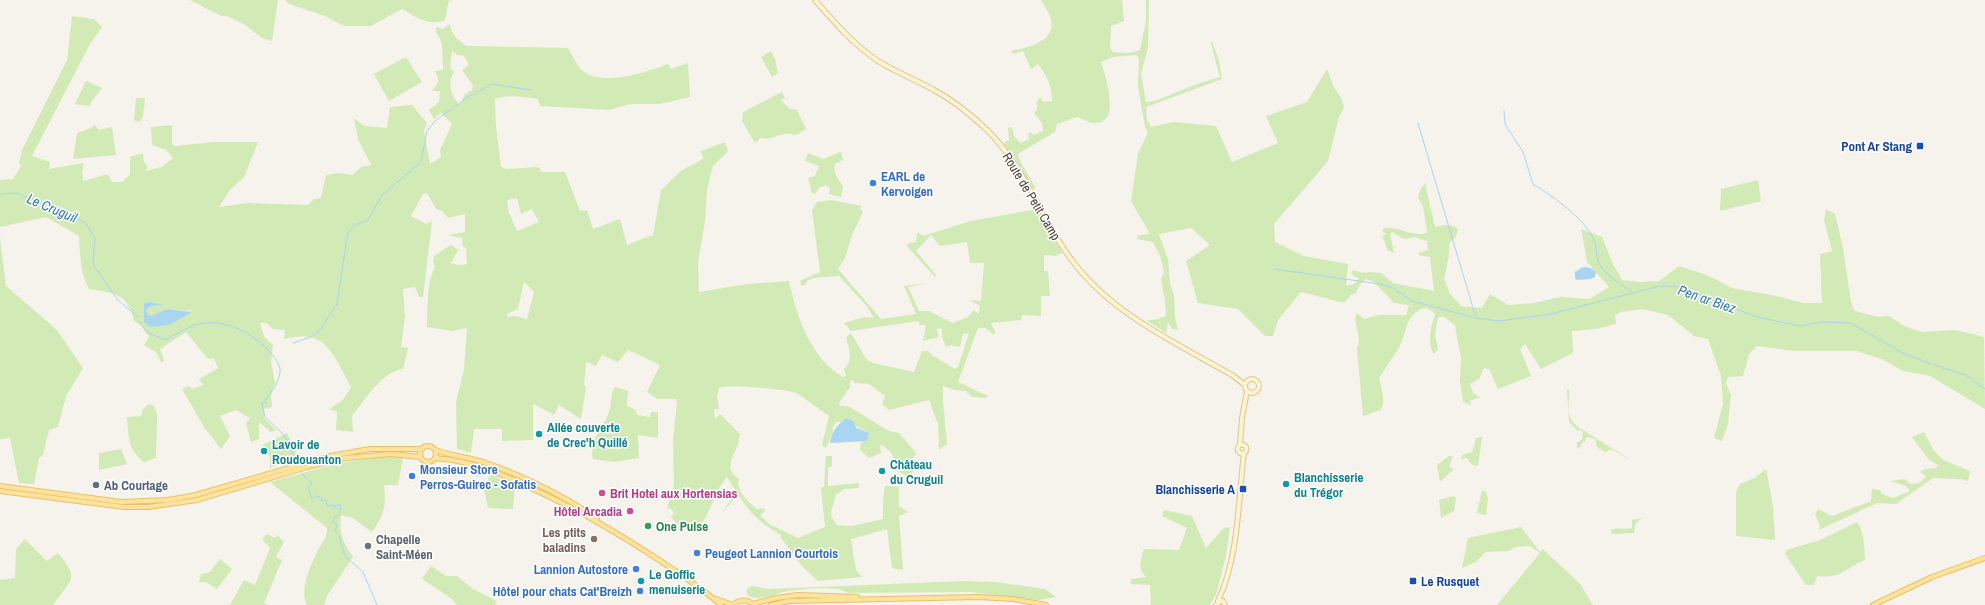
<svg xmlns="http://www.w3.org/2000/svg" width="1985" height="605" viewBox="0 0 1985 605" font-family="'Archivo Narrow',sans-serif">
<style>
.green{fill:#d2eab5;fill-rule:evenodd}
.water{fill:#a9d4f2}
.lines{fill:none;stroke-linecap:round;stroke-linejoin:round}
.stream{stroke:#a9d4f2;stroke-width:1}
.secondary-casing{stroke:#d6c79b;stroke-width:6}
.primary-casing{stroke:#e6c16a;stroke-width:6}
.secondary{stroke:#fff3cd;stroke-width:4}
.primary{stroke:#ffe39c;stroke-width:4}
.transit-dot{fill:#1a4fb4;stroke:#fff;stroke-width:1.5}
.shop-dot{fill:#3f7fe0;stroke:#fff;stroke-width:1.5}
.culture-dot{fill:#0f9aa8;stroke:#fff;stroke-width:1.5}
.service-dot{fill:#5c6f8a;stroke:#fff;stroke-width:1.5}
.hotel-dot{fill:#d1479c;stroke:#fff;stroke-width:1.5}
.leisure-dot{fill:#2e9e5b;stroke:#fff;stroke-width:1.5}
.education-dot{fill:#8d6e63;stroke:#fff;stroke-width:1.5}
.worship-dot{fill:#6b7280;stroke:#fff;stroke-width:1.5}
.labels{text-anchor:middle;stroke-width:3;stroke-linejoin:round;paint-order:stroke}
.transit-label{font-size:13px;font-weight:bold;fill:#164399;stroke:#fff;text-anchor:end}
.shop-label{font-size:13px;font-weight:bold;fill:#366cbe;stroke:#fff;text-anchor:start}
.street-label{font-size:13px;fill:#4b4439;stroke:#fff}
.culture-label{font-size:13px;font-weight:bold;fill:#0d838f;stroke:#fff;text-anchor:start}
.service-label{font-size:13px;font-weight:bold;fill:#4e5e75;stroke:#fff;text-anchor:start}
.hotel-label{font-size:13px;font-weight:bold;fill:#b23c85;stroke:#fff;text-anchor:start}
.leisure-label{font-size:13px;font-weight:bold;fill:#27864d;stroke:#fff;text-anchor:start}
.education-label{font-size:13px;font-weight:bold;fill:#785e54;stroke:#fff;text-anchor:end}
.worship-label{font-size:13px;font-weight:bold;fill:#5b616d;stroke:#fff;text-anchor:start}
.water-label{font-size:14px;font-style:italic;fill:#2e7ab2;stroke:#fff}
</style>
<rect width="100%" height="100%" fill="#f6f3ec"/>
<!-- green -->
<g class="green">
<polygon points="190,0 278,0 272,41 262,38 244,24 227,16 221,16"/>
<path d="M 285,0 L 449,0 L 445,20 C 430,27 414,16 402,9 L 371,26 L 344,26 L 325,16 L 289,4 Z"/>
<path d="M 1041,0 L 1122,0 L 1124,21 L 1111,26 L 1110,47 L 1112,52 C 1121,53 1132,54 1140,50 L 1146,21 L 1146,0 L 1149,0 L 1148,48 L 1141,73 L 1146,102 L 1155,101 L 1197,84 L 1220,77 L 1211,43 L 1212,41 L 1219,61 L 1222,79 L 1146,107 L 1147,119 L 1151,127 L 1174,122 L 1216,126 L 1232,162 L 1278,143 L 1266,116 L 1307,102 L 1327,69 L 1334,88 L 1341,97 L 1344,107 L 1339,117 L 1328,161 L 1274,224 L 1275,242 L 1304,256 L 1348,264 L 1346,286 L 1354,284 L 1359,279 L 1351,274 L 1353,270 L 1362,273 L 1371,272 L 1381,273 L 1393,283 L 1434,291 L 1430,257 L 1419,255 L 1418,253 L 1428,250 L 1427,241 L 1414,237 L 1404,239 L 1392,232 L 1390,234 L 1394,253 L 1387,250 L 1385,242 L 1382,237 L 1386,234 L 1382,231 L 1384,228 C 1399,226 1411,237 1427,233 L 1423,206 L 1418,198 L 1420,190 L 1425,183 L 1435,227 C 1443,226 1451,222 1458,230 L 1456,237 L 1449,243 L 1449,255 L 1444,279 L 1450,294 L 1461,306 L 1482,308 L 1490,294 L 1508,305 L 1535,303 L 1560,297 L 1589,299 L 1609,287 L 1587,262 L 1581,229 L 1602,237 L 1612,262 L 1622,280 L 1641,282 L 1659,281 L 1679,266 L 1707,275 L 1732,288 L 1776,296 L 1803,303 L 1822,303 L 1820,254 L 1832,251 L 1824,220 L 1826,209 L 1835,214 L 1843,248 L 1851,302 L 1855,311 L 1878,317 L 1889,316 L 1906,327 L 1922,332 L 1956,330 L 1984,337 L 1985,409 L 1930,376 L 1903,371 L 1882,359 L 1856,351 L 1794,351 L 1757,346 L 1749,354 L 1743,376 L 1728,377 L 1726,383 L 1731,395 L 1728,424 L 1722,441 L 1714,438 L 1723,404 L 1721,376 L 1708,339 L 1694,336 L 1668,315 L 1643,309 L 1621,312 L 1615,315 L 1616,324 L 1596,329 L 1572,331 L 1573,353 L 1541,369 L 1525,344 L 1520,349 L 1531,376 L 1498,389 L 1489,369 L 1484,368 L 1479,379 L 1470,384 L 1473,393 L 1480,397 L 1470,401 L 1471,405 L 1463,402 L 1460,381 L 1461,358 L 1455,325 L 1444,317 L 1438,317 L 1435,335 L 1438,349 L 1434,354 C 1427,345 1431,325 1435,314 C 1431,310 1428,307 1422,309 C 1405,315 1407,334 1399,347 C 1393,358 1385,368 1379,378 C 1381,388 1386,401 1381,410 L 1363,416 L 1357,349 L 1359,340 L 1355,319 L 1357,313 L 1364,319 L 1378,315 L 1406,315 L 1409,305 L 1394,303 L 1374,282 L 1366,279 L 1359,286 L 1356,293 L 1351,295 L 1344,303 L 1301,292 L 1278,320 L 1273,336 L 1265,336 L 1238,309 L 1198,303 L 1186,261 L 1210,245 L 1191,228 L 1159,234 L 1168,260 L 1170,283 L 1174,296 L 1175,318 L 1178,330 L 1172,329 L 1168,322 L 1166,333 L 1146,320 L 1155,320 L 1166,316 L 1165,301 L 1161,279 L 1164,272 L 1161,258 L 1153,242 L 1137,239 L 1138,235 L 1150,234 L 1131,201 L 1138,154 L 1148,132 L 1145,127 L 1138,86 L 1139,61 L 1137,55 L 1113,57 L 1101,62 C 1105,75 1121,121 1097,123 C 1090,124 1084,119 1077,117 L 1057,124 L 1055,132 L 1018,154 L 1021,163 L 1036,188 L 1033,189 L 1016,160 L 1003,143 L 1009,140 L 1008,128 L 1012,127 L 1014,136 L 1020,143 L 1029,139 L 1028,135 L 1030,132 L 1034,135 L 1043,131 L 1042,123 L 1034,113 L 1037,110 L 1037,102 L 1040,97 L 1043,102 L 1052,101 C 1052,86 1047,76 1038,64 L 1031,69 L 1023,51 L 1013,54 L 1011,51 C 1027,48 1056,42 1051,20 C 1050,13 1044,6 1041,0 Z"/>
<path d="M 72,16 L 94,19 L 102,27 L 90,44 L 32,156 L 50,162 L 49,169 L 84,163 L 82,172 L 83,181 L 108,174 L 112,182 L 122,182 L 130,175 L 130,157 L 143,153 L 144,162 L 148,167 L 145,171 L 162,167 L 173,158 L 166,150 L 152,145 L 151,127 L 172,125 L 172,144 L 175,146 L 215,142 L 258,142 L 244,177 L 230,190 L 219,207 L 248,203 L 308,205 L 314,199 L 321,198 L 326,175 L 339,173 L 352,175 L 361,167 L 371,165 L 358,139 L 354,118 L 364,126 L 387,128 L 390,107 L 412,105 L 427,123 L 424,131 L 430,164 L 441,157 L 440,150 L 452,124 L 441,113 L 434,119 L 429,110 L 439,102 L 440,91 L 432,91 C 439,83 440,81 435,71 L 443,70 L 442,43 L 436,32 L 436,27 L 443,29 L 450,24 C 452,35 457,40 467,46 L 568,48 C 572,54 577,67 583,71 C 603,87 647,72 668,64 L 671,69 L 688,63 L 690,97 L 660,104 L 630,104 L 609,110 L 540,106 L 538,99 C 524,97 508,94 495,99 L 496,127 L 501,167 L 506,169 L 538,167 L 542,172 L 565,172 L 580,211 L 587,210 L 593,229 L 620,219 L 627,245 L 653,235 L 661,190 L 681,171 L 703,159 L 701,151 L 725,142 L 728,151 L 713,166 L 707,190 L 705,221 L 698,262 L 699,292 L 747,284 L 789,281 C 797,316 810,358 843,377 L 846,376 L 844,369 C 854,360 849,350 846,338 L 851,333 L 866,359 L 873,363 L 914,372 L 922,351 L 928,351 L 932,355 L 955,369 L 958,367 L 969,333 L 963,334 L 960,347 L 951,345 L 946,347 L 942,337 L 942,328 L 937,329 L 939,337 L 923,341 L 926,325 L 920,325 L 918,321 L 851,331 L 844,323 L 864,317 L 874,318 L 866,305 L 839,276 L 813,278 L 807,281 L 805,285 L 801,285 L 800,281 L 820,272 L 812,210 L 817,202 L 831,200 L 862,206 L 860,209 L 863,212 L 852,235 L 845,258 L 838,269 L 881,319 L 916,314 L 904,286 L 928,283 L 908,287 L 919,311 L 929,311 L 953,323 L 968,317 L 974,310 L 979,314 L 980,306 L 969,300 L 981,301 L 984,263 L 970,263 L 967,242 L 940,246 L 931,235 L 916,251 L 936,275 L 935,277 L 906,245 L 911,242 L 915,243 L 918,232 L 923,236 L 971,221 L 1037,209 L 1063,253 L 1055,256 L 1044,255 L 1044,271 L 1048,271 L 1050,296 L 1041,296 L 1041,316 L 1022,315 L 1021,320 L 991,323 L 995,332 L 994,335 L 985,328 L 978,328 L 958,382 L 988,396 L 986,398 L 972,397 L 966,391 L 955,390 L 943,386 L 943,402 L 947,444 L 939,450 L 938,424 L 929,400 L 889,410 L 882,404 L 885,396 L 869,384 L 855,383 L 852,380 L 850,381 L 850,387 L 839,403 L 840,406 L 848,406 L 889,431 L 899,433 L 917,454 L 912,458 L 915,468 L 909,478 L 898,471 L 905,464 L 898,464 L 890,451 L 882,445 L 880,446 L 881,453 L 869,458 L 860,450 L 861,442 L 867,441 L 866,431 C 857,429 854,423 847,418 L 841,422 L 836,422 L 832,428 L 833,431 L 826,448 L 822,445 L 829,416 C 818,409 807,399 796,393 C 788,389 725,384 719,388 L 717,397 L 719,409 L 714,409 L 715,419 L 720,414 L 740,434 C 739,438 739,443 737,447 C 732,459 724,470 739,479 C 735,490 749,503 757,509 L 764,508 L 765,512 L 760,515 L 769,524 L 798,538 L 825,527 L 821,489 L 824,486 L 826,456 L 832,456 L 832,466 L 828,468 L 828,486 L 859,483 L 859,488 L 845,489 L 835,495 C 835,510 825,510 837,525 L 852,526 L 883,519 L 883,500 L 885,486 L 899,487 L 899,506 L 908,512 L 899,516 L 903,570 L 892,568 L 887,529 L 851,539 L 856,570 L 862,577 L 818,581 L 802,566 L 781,538 L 781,535 C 763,525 751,515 740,497 L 736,497 L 721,514 L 733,497 L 735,490 L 727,477 C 713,493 711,514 697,530 L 676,523 L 671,517 L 674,513 L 671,509 L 667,508 L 674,485 L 673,439 L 677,402 L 676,399 L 657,399 L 647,392 L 660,365 L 628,350 L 618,362 L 602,355 L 596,366 L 586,362 L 584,385 L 586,387 L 581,419 L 559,405 L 554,415 L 533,404 L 533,440 L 502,441 L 502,429 L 474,429 L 471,453 L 457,449 L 456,402 L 464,370 L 467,328 L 452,331 L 427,327 C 428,306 426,285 435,266 L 433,262 L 434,256 L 451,245 L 458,250 L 451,263 L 459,265 L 467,264 L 466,248 L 463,246 L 462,238 L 448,235 L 465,232 L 465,214 L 448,218 L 442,211 L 436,209 L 427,193 L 423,194 L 411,216 L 426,224 L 432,221 L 423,297 L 419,297 L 415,287 L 403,289 L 405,317 L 401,347 L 408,348 L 403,369 C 381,372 365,400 352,416 L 353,432 L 336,430 L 337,412 L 329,409 L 343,400 L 351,387 C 333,355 327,328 284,339 L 285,330 L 273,329 L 266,323 L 260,323 C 262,331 264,341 273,344 L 271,362 L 275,382 L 271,396 L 272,407 L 264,409 L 264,418 L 276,430 L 271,432 L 259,422 L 259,439 L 251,442 L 246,423 L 250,418 L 236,410 L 220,416 L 230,436 L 221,449 L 204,427 L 182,389 L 189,386 L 192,389 L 203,385 L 199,379 L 218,368 L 214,358 L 208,359 L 186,332 L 160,349 L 164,361 L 161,362 L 156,352 L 144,345 L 149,337 L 143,327 L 134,321 C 128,293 114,293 89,289 C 80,272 80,254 79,236 L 46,217 L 0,227 L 0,180 L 13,179 L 21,167 L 19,163 L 22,150 L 67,60 ZM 452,51 L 457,55 L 464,56 L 469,65 L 462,70 L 473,85 L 472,90 L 465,94 L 460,105 C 451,96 447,84 454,72 L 450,68 ZM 517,198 L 521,214 L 532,209 L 539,222 L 517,231 L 509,213 L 507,200 ZM 524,282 L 534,292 L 527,319 L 515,316 L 508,317 L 507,314 L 518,309 ZM 144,304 L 163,306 L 152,306 L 146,310 L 148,315 L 151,316 L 167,309 L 192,311 L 169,325 L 144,321 Z"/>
<polygon points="771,51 775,59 778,73 772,77 761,57"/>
<polygon points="406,57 422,82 389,101 374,74"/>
<polygon points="86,81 102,88 91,102 90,106 75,104"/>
<path d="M 782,92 L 785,98 L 781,100 L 790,109 L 797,110 L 806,129 L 796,135 C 780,130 774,141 761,138 L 755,143 L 742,121 L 743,112 Z"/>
<polygon points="136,98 145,98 143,116 140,122 134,120"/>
<polygon points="94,124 99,130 112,127 116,155 73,159 77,133 93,127"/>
<path d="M 841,152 L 843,160 L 835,164 C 833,173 838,179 843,186 L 841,197 L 829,194 L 830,188 L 826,185 L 819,188 L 815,194 L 812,193 L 808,178 L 815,176 L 819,166 L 805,161 L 808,153 L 823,159 Z"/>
<polygon points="1758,180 1761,201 1720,211 1721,189"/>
<polygon points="0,237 6,286 57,330 83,368 66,396 58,427 49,430 43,455 39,458 34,484 19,483 10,438 0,439"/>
<path d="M 615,387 L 628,391 L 627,406 L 636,410 L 637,415 L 650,417 L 651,412 L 658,412 L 658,438 L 638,435 L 639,458 L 615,462 L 593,459 C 589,438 603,430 609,412 C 612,404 610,394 615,387 Z"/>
<path d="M 1567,389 L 1569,390 C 1570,407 1564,414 1578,427 L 1634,462 L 1611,449 L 1605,452 L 1597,447 L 1595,439 L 1586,437 L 1585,442 L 1583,441 L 1579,449 L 1577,447 L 1577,442 L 1579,442 L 1582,439 L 1583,432 L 1580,430 L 1578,431 L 1569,422 Z"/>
<path d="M 149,404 L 154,406 L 157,414 L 156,458 L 144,462 C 127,448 129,438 127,417 L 141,416 L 143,409 Z"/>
<polygon points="1924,432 1934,451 1943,460 1970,471 1968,481 1960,479 1933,478 1896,504 1877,503 1819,530 1820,525 1815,515 1818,509 1832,516 1871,501 1872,489 1880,490 1882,494 1893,498 1910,491 1906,486 1891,481 1904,479 1911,484 1920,483 1926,476 1920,472 1925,469 1936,468 1938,465 1929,460 1912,437"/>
<polygon points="287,433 299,459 270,468 270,457 262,445"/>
<polygon points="1482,437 1478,466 1472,465 1467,458 1461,459 1462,455 1472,452 1476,438"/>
<polygon points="121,449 127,464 99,470 99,453"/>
<polygon points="1449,456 1453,456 1449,467 1454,469 1440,482 1437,465"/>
<path d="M 381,457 L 403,457 L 398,485 L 384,485 C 386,506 385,514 372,532 L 353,518 L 341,515 C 339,536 342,540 353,557 L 327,596 L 324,605 L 307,605 C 299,591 310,567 316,554 C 320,545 328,537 327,528 L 270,482 L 339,463 Z"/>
<polygon points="1766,469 1773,506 1775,540 1736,536 1736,492 1740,484 1755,478"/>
<polygon points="490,474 515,487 513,509 488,508 484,490"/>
<polygon points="1482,490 1486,492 1488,499 1486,515 1477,513"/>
<polygon points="1453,496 1456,498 1454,511 1441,518 1439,500"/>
<path d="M 1164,510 L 1192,516 L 1206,548 L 1224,528 L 1230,527 L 1226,556 L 1217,592 L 1210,605 L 1151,605 L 1150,585 L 1131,584 L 1131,579 L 1146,577 C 1137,568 1141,560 1144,549 L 1179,550 L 1187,528 L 1162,516 Z"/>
<path d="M 1643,518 C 1635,521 1635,526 1634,533 L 1614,534 L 1611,533 L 1611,530 C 1618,527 1624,530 1632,528 L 1632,520 Z"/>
<path d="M 1857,522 C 1864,530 1865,550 1865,560 C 1842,569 1845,578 1817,576 L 1814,585 L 1806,585 L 1785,554 L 1787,550 L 1820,540 Z"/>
<polygon points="1521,527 1540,552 1543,549 1580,584 1593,605 1497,605 1540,553 1530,546 1516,547 1508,551 1486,552 1476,562 1462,568 1468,538"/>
<polygon points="267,534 275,538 277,535 284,542 276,557 282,560 264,603 268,605 230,605 244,580 255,585 270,548 262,539"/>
<path d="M 25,539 L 47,561 L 58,553 C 81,580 70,580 53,605 L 0,605 L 0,580 L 15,578 L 16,549 Z"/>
<polygon points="220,559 232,569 217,589 206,582 199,582 200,575 210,572"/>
<polygon points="431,566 446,576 457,576 473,589 497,601 495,605 457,605 452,599 422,579"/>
<path d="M 964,581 L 996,582 L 1045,589 L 1056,597 L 1039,600 L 970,592 L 848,593 C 837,585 798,589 784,592 C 773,595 759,601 748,596 L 746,590 L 752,586 L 769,589 Z"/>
</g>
<!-- water -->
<g class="water">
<path d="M 1583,267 C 1588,267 1592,268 1596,272 L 1595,277 L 1591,279 L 1577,280 L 1575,278 L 1575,272 Z"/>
<polygon points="148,302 164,305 152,306 146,310 148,315 151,316 167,309 192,312 169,325 151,327 144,322 144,304"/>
<path d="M 847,418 L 854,422 L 856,428 L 869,433 L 867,441 L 830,443 C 831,433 838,423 847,418 Z"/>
</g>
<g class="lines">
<!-- stream -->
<g class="stream">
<path d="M 1504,111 L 1505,124 L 1523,152 L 1533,184 C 1553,197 1584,217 1594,240 C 1597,246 1596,254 1598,261 C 1603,275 1621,284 1632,292"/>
<polyline points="1418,123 1476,318 1499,321 1551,314 1660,286 1679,287 1757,317 1800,326 1822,322 1850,323 1903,353 1931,364"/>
<polyline points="0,194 16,193 34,200 78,218 88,226 95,239 93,260 94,266 118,300 138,317"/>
<polyline points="1274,269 1380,284 1393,288 1412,301 1472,317"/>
<path d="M 139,321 L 146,332 L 165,340 C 176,334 192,324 204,323 C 231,321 251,333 269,351 C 274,357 281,364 280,372 C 279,384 269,395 262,404 L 265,417 L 284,435 L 296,461"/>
<polyline points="293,343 311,337 320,330 337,304 348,231 356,225 368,220 382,195 421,162 427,131 435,121 468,97 493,84 530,90"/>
<polyline points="1934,365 1966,375 1985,389"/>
<polyline points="301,473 312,483 308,487 312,499 316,496 321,498 322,501 326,500 327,506 333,505 335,508 336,505 341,505 339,515 334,517 333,522 337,525 335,531 338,533"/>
<polyline points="339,536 345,556 363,572 377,605"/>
</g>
<defs>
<g id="secondary">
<path d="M 815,0 C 835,23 853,44 878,61 C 896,72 916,80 934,90 C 953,100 970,114 985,128 C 1024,165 1040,217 1071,259 C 1110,313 1176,343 1232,375 L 1245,385"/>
<circle cx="1252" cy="386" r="7"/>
<circle cx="1242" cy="449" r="4.5"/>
<polyline points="1240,445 1242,418 1247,391"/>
<path d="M 1218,601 C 1239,556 1238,502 1244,453"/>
<polyline points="1216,605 1220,601 1223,601 1225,605"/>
</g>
<g id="primary">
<circle cx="428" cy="454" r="8"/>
<path d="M 435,450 C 452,456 469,457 486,463 C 524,476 563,496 597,518"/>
<path d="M 435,458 C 470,460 502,474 533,489 C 577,509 618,533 659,560 C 680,574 702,588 721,605"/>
<polyline points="0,486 121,502 168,500 196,495 330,456 370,449 422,449"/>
<polyline points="0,491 124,507 148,507 197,500 307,467 345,458 391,454 421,457"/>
<polyline points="716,599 733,605"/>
<polyline points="753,604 776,598 798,595 857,597"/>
<path d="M 733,605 C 740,599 747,599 754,605"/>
<polyline points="771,605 789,601 979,597 1013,599 1046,605"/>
<polyline points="1873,605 1932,577 1985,558"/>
</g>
</defs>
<!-- secondary casing -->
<use href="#secondary" class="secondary-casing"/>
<!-- primary casing -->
<use href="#primary" class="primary-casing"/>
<!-- secondary -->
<use href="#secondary" class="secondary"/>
<!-- primary -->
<use href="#primary" class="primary"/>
</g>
<!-- markers -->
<g class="transit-dot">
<rect x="1916" y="142" width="8" height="8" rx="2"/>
<rect x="1239" y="485" width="8" height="8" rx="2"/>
<rect x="1409" y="577" width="8" height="8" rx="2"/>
</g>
<g class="shop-dot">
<circle cx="873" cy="183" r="4"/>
<circle cx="412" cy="476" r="4"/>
<circle cx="697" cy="553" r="4"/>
<circle cx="636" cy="569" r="4"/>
<circle cx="640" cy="591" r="4"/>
</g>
<g class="culture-dot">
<circle cx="539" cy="434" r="4"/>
<circle cx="264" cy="451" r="4"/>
<circle cx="882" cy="471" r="4"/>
<circle cx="1286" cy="484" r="4"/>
<circle cx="641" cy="581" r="4"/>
</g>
<circle class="service-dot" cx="96" cy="485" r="4"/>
<g class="hotel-dot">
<circle cx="602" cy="493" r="4"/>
<circle cx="630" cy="511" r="4"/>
</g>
<circle class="leisure-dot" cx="648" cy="526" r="4"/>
<circle class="education-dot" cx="594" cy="539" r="4"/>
<circle class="worship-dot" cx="368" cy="546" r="4"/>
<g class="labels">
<!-- transit labels -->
<g class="transit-label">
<text x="1912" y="151">Pont Ar Stang</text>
<text x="1235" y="494">Blanchisserie A</text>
<text x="1421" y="586" text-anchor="start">Le Rusquet</text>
</g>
<!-- shop labels -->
<g class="shop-label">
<text x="881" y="181">EARL de<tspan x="881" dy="15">Kervoigen</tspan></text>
<text x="420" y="474">Monsieur Store<tspan x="420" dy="15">Perros-Guirec - Sofatis</tspan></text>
<text x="705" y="558">Peugeot Lannion Courtois</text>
<text x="628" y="574" text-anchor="end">Lannion Autostore</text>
<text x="632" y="596" text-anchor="end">Hôtel pour chats Cat'Breizh</text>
</g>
<!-- street labels -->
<g class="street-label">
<text transform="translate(1032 196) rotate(59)" y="5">Route de Petit Camp</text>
</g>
<!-- culture labels -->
<g class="culture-label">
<text x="547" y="432">Allée couverte<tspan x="547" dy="15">de Crec'h Quillé</tspan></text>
<text x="272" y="449">Lavoir de<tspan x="272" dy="15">Roudouanton</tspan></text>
<text x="890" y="469">Château<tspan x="890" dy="15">du Cruguil</tspan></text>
<text x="1294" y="482">Blanchisserie<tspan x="1294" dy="15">du Trégor</tspan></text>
<text x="649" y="579">Le Goffic<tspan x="649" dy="15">menuiserie</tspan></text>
</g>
<!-- service labels -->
<g class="service-label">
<text x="104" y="490">Ab Courtage</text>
</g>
<!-- hotel labels -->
<g class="hotel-label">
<text x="610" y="498">Brit Hotel aux Hortensias</text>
<text x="622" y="516" text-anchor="end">Hôtel Arcadia</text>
</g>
<!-- leisure labels -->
<g class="leisure-label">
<text x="656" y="531">One Pulse</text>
</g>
<!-- education labels -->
<g class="education-label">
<text x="586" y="537">Les ptits<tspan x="586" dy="15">baladins</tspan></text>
</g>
<!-- worship labels -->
<g class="worship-label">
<text x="376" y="544">Chapelle<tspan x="376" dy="15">Saint-Méen</tspan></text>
</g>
<!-- water labels -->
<g class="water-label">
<text transform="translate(52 208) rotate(23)" y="5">Le Cruguil</text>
<text transform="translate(1707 299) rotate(19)" y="5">Pen ar Biez</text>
</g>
</g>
</svg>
